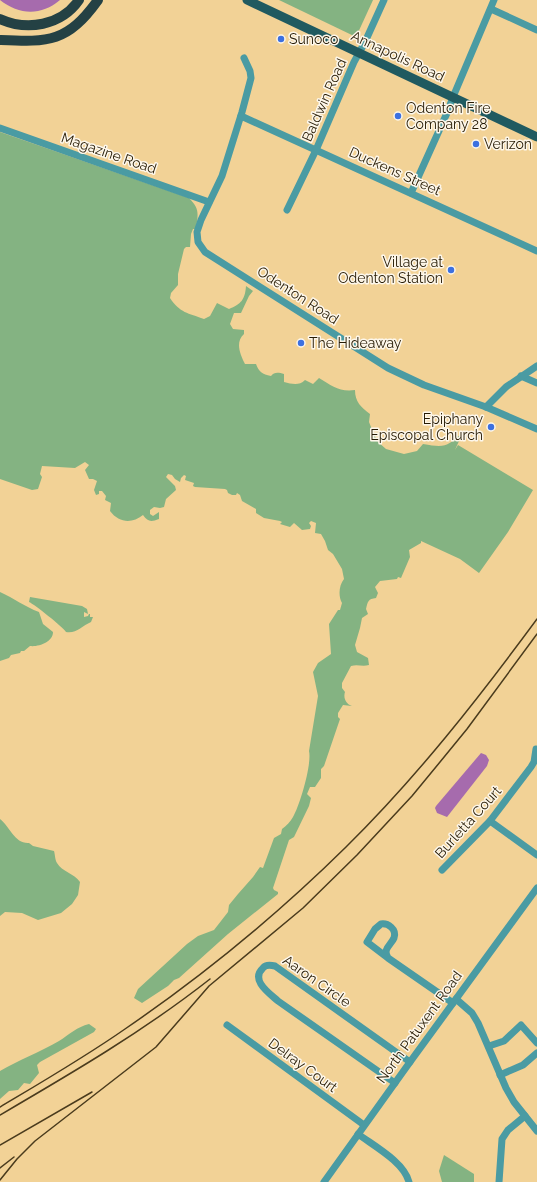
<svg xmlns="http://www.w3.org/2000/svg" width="537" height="1182" viewBox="0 0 537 1182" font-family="Raleway,sans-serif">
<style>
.green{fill:#84b382}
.water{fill:#a66bad}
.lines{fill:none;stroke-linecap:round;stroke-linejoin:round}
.minor{stroke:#4a9ba3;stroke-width:7}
.major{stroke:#205a60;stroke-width:9}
.highway{stroke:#244144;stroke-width:10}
.rail{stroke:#4a3b1d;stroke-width:1.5}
.poi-dot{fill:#3c70e0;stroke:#fdf7eb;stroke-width:1.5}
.labels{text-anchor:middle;stroke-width:3;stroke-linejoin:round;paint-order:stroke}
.poi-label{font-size:14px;fill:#261a03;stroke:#fdf7eb;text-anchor:start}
.street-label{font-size:14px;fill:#261a03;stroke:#fdf7eb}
</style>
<rect width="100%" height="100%" fill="#f2d296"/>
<!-- green -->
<g class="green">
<polygon points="279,0 373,0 356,37"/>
<path d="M 0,132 L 189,198 C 200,209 198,214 196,229 L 193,229 L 191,234 L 190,247 L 186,247 L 184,249 L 178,274 L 178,285 L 171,293 L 170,298 C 180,313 188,313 204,319 L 210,316 L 217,303 L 229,309 C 241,304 245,300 246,286 L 253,291 L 249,296 L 241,313 L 234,313 L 230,324 L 233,329 L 244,330 L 244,334 C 235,342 240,354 245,364 L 256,364 C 259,372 262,374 271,376 C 274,372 278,372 284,374 L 284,382 C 292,384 299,386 305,380 L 313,384 L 319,378 C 332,386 339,392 355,390 C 355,402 361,407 370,414 L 369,422 L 373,432 L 378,442 L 386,449 L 404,454 L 417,451 L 423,444 C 445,448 447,447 463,432 L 455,450 L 458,445 L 533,490 L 508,532 L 479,573 L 460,559 L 421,541 L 421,543 L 409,550 L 410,557 L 401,578 L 398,577 L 397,579 L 380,581 L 375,587 L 378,593 L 376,598 C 368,599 368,601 366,609 L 368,614 L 362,618 L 360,628 L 355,645 L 357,652 L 368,658 L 369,665 C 362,667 358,664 351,666 L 342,683 L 342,688 L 345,692 C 343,698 346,704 352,706 L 343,705 L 338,713 L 338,717 L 340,719 L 324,766 L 321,769 L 321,778 L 315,787 L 310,787 L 307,794 L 311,798 L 309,806 L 294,837 L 289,840 L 273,888 L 274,890 L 278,892 L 278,894 L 228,934 L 179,978 L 174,980 L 168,986 L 142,1003 L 134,998 L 138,989 L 187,944 L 198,936 L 214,930 L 228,912 L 229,905 L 238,894 L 253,877 L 260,867 L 263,868 L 274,838 L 281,834 L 282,829 C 287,825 290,822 293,817 C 300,805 312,764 309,751 L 318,696 L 313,672 L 318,663 L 331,654 L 329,624 L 338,610 L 340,610 L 342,603 C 338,596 339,585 344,579 L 342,569 L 333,554 L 328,550 L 325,541 L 321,534 L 315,533 L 316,523 L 311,521 L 309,523 L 311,526 L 310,529 L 302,530 L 294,523 L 290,527 L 280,524 L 282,522 L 280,521 L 264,518 L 256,513 L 256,509 L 242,501 L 240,495 L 237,493 L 236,495 L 232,495 L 228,493 L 227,490 L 225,489 L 195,487 L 193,486 L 194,483 L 185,480 L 186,476 L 184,475 L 181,478 L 180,482 L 175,479 L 172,475 L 168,474 L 166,477 L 175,486 L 176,490 L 166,499 L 164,507 L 160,508 L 154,507 L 150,510 L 150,514 L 153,516 L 159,512 L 159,519 C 151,522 148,522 143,515 C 132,524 119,523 110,511 L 111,503 L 105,500 L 106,496 L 102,491 L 99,491 L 99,494 L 96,495 L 94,490 L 97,481 L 93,479 L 89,479 L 85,470 L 89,465 L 85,462 L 75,468 L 42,466 L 40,474 L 42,477 L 38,489 L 32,490 L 0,479 Z"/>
<path d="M 0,592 C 14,598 25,607 39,612 L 43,624 L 53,632 C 53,642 39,647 30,646 L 24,651 L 21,651 L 20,653 L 11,655 L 9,658 L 0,661 Z"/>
<path d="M 30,597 L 82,606 L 87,609 L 88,614 L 84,612 L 84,617 L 88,616 L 89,614 L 90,614 L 90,617 L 93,617 L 91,622 C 82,626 76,634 66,632 C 63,627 34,604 29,602 Z"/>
<path d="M 0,819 C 10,827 15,844 29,843 L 33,846 L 54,851 C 55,854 55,860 57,863 C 62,872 74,873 80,882 L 78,895 L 72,904 L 61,913 L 38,920 L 22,913 L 5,912 L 0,916 Z"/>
<path d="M 89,1024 L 96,1029 L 94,1032 L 40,1062 L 37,1065 L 39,1073 L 30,1084 L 24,1083 L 18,1090 L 9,1091 L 0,1099 L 0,1071 C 19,1060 40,1052 59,1041 C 70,1034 77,1027 89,1024 Z"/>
<polygon points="444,1155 474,1174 474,1182 442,1182 439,1171"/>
</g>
<!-- water -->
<g class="water">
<path d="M 0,0 L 60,0 C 41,16 19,15 0,0 Z"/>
<polygon points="481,753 486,755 489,760 487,766 447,817 437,813 435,808 436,806"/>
</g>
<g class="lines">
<!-- minor -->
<g class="minor">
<polyline points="491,9 537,30"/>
<polyline points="244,58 250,71 251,78 242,112 222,176 201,220 197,232 198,242 205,252 388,368 424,385 486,407 537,429"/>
<polyline points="241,116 537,251"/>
<polyline points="0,128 209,202"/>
<polyline points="411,193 447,113 453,97 494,0"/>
<polyline points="287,210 316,150 354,62 365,42 384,0"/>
<polyline points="521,376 537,383"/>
<polyline points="486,407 506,387 537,366"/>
<polyline points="490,821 537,855"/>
<polyline points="442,870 490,821 531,767 534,762 536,749"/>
<path d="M 388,958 L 367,942 L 375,929 L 381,924 C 388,923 397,929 394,938 C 391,945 382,949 388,958 L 453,1003"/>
<polyline points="456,999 472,1013 478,1023 506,1088 514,1102 537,1131"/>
<polyline points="227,1025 364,1125"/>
<polyline points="489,1046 504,1041 521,1025 537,1043"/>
<polyline points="500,1075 523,1065 537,1053"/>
<path d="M 395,1083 L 278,1001 C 269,993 250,980 263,968 C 266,964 271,965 275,966 L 410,1062"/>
<path d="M 358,1134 C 374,1146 404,1162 409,1182"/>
<polyline points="324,1182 410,1062 537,888"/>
<polyline points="499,1182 502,1139 508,1130 525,1116"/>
</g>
<!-- major -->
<polyline class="major" points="247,0 537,137"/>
<!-- highway -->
<g class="highway">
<path d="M 0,19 C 27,31 61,26 79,0"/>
<path d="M 0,40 C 49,42 67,43 98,0"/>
</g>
<!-- rail -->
<g class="rail">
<path d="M 0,1107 C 42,1082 85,1057 125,1029 C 204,975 278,914 346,847 C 417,777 478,699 537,619"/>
<path d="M 0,1115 C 72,1073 144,1031 210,979"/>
<polyline points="0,1145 92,1092"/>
<polyline points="0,1168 14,1157"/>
<polyline points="0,1180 17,1159 35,1141 156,1047 209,986 303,908 357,855 412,796 440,762 467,729 537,634"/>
</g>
</g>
<!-- markers -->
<g class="poi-dot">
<circle cx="281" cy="39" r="4"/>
<circle cx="398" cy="116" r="4"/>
<circle cx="476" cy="144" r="4"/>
<circle cx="451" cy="270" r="4"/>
<circle cx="301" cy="343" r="4"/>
<circle cx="491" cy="427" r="4"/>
</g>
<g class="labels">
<!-- poi labels -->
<g class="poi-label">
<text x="289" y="44">Sunoco</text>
<text x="406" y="113">Odenton Fire<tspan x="406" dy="16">Company 28</tspan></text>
<text x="484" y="149">Verizon</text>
<text x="443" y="267" text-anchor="end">Village at<tspan x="443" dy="16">Odenton Station</tspan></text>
<text x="309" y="348">The Hideaway</text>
<text x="483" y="424" text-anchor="end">Epiphany<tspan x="483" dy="16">Episcopal Church</tspan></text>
</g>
<!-- street labels -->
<g class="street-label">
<text transform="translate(398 56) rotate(25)" y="5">Annapolis Road</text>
<text transform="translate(324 100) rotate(-66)" y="5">Baldwin Road</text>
<text transform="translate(109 153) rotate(19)" y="5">Magazine Road</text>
<text transform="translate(395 171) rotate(24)" y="5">Duckens Street</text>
<text transform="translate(298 295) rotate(33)" y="5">Odenton Road</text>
<text transform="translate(468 822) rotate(-48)" y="5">Burletta Court</text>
<text transform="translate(317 981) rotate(35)" y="5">Aaron Circle</text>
<text transform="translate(419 1027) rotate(-54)" y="5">North Patuxent Road</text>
<text transform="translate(303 1065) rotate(36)" y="5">Delray Court</text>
</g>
</g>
</svg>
